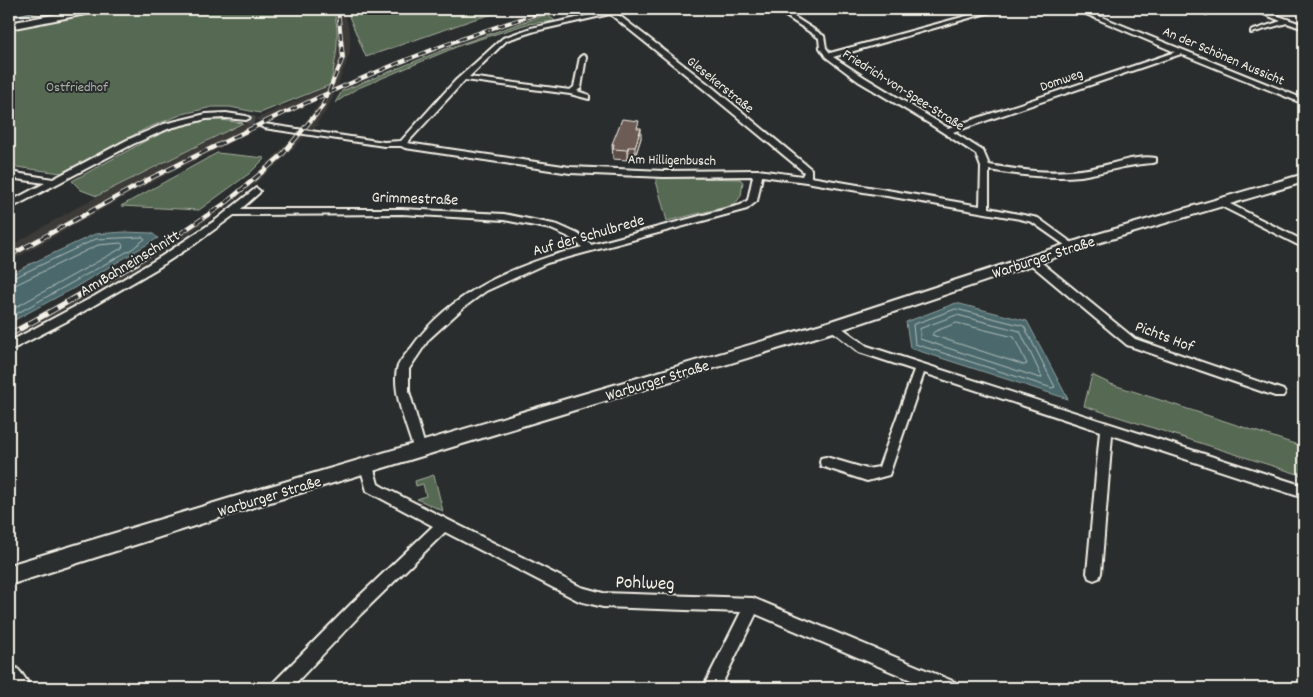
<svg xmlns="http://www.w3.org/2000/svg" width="1313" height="697" viewBox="0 0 1313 697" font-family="Dekko,sans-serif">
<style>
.built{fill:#3e3b39}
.green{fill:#576953;stroke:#a6ad9e}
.water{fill:#4b696d;stroke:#8f9f9e}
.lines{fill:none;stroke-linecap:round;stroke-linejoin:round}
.shore{stroke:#b0bbb7;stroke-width:1}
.stream{stroke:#8f9f9e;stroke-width:2.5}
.minor-tunnel{stroke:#484a4a;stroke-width:9;stroke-dasharray:9 4.5;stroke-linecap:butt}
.minor-casing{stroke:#f4f1e8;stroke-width:4}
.secondary-casing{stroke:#f4f1e8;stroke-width:4}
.minor{fill:#2a2d2e;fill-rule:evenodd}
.secondary{fill:#2a2d2e;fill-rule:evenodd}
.rail-far2-casing{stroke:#f4f1e8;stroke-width:4}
.rail-far1-casing{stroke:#f4f1e8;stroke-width:4.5}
.rail-casing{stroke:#f4f1e8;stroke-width:5.5}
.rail-far2{stroke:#2a2d2e;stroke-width:2.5;stroke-dasharray:7;stroke-linecap:butt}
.rail-far1{stroke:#2a2d2e;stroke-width:3;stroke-dasharray:9;stroke-linecap:butt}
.rail{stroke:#2a2d2e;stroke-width:4;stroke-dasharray:11;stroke-linecap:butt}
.wall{fill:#5d4e48;stroke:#f4f1e8}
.shaded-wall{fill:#4c403b;stroke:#f4f1e8}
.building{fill:#6c5b54;stroke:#f4f1e8}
.labels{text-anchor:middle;stroke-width:4;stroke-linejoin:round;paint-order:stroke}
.far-street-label{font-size:14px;fill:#f4f1e8;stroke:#2a2d2e}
.far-park-label{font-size:14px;fill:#adb4a5;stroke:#2a2d2e}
.street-label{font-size:16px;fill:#f4f1e8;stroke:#2a2d2e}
.near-street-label{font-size:19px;fill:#f4f1e8;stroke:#2a2d2e}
</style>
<rect width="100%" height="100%" fill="#2a2d2e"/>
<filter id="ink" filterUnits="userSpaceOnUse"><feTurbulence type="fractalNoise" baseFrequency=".02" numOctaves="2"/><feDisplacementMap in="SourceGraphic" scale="10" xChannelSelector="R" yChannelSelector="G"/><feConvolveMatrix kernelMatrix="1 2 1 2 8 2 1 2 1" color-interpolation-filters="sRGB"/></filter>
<g filter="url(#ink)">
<!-- built -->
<g class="built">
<polygon points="333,9 368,9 345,14 350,33 350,53 334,95 327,110 316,124 320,124 311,130 300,129 323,98 267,124 255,119 330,86 336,62 337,20"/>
<polygon points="248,122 261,127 131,193 9,262 9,247 83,204"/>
<polygon points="295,135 305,136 284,158 238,198 183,238 104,288 9,339 9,330 108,276 174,235 228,198 271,160"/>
</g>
<!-- green -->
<g class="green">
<path d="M 113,9 L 333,9 C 341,33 336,61 330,85 L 260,113 L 230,107 L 212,107 L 183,114 L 147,128 L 61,173 L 9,166 L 9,29 Z"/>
<polygon points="369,9 512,9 475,19 366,57 348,14"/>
<polygon points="547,14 555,21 527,24 461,45 356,89 335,103 342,91 443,50"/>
<polygon points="214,119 243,123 97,196 81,190 72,181 149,139 182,125"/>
<polygon points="217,153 265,158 250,173 199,210 121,206"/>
<polygon points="655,177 740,179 743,182 741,196 734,205 667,221"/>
<polygon points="1092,375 1111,384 1304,447 1304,476 1084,406"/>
<polygon points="434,475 443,511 417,499 426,496 423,484 416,486 415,481"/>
</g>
<!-- water -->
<g class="water">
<polygon points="125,232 152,233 158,238 74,288 9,323 9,276 28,265 95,234"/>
<polygon points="956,303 1027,321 1068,399 910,348 906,322"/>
</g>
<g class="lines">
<!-- shore -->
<g class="shore">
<polyline points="9,280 96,239 143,237 145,239 132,249 9,318"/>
<polyline points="9,286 15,285 98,245 121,243 123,245 122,248 9,311"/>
<polygon points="956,309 1024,326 1055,387 1052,388 915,344 913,325"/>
<polygon points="957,315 1020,331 1042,377 1040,378 920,339 920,329"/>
<polygon points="957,323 1014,337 1027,364 1024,365 932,335 934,332"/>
</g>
<!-- stream -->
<polyline class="stream" points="9,18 46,9"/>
<!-- minor-tunnel -->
<polyline class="minor-tunnel" points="246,118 264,126"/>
<defs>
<g id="minor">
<path d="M 617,9 L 627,9 L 616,13 L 712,87 L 811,169 L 811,177 L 980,206 L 981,167 L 976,154 L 930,124 L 858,81 L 826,57 L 820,48 L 819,38 L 775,9 L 782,9 L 824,36 L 826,48 L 830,53 L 992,9 L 1001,9 L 833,57 L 864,77 L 948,128 L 1175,52 L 1074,9 L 1082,9 L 1304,99 L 1304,104 L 1181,54 L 953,132 L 983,151 L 989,165 C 1019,170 1050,174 1080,170 C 1105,168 1132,154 1156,158 L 1156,162 L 1153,163 C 1128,164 1106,172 1081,176 C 1050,179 1020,175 989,170 L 989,208 L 1038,218 L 1075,245 L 1077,247 L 1072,250 L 1032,222 L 1020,219 L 806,182 L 762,176 L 757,201 L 747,209 L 547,263 L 486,291 L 463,308 L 429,339 L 409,369 L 409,391 L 426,450 L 425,454 L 420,455 L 415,454 L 414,450 C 407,427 392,392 397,369 C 399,361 407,353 412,347 C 451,290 519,264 582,247 L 567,236 L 551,229 L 504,220 L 402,214 L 234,215 L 196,243 L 156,269 L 67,321 L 9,351 L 9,342 L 95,296 L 162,256 L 216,220 L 256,188 L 260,191 L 259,193 L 241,209 L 402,209 L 504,214 L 558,225 L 578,234 L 591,245 L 741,205 L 748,200 L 753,176 L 664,177 L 570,173 L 405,148 L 401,146 L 384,146 L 264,128 L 260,126 L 264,124 L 384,142 L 401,141 L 455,81 L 503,38 L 531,28 ZM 610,14 L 706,91 L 804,172 L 802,176 L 758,170 L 664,171 L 570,167 L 407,143 L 465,80 L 570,94 L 589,99 L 589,95 L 577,91 L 581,88 L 586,57 L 583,55 L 580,57 L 574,87 L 570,90 L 469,77 L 507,40 L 535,31 Z"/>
<polygon points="1212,9 1221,9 1206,14 1203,12"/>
<polygon points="1251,9 1259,9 1304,25 1304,29 1287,23 1251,33 1251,31 1281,21"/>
<polygon points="226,113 246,116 250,118 246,120 226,118 206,119 170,128 133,144 9,209 9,202 45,183 9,178 9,172 53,179 127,140 164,124 206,114"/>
<polygon points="1222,200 1304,241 1304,248 1219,205 1219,201"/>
<polygon points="1032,257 1036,258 1135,339 1283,390 1285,393 1283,396 1275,396 1127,345 1028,262 1027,260"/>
<polygon points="834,322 867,346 1304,486 1304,498 1112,435 1101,573 1099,578 1094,580 1089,578 1087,573 1100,431 924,373 889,475 867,481 821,466 820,462 821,458 826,457 867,469 879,467 914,370 859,352 830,329 829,326"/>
<polygon points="367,461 372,462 378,484 383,487 581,587 603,593 753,598 955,682 957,688 930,688 756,614 720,688 703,688 741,612 603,607 579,601 445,532 361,614 291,688 272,688 274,682 351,604 433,526 367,491 360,466 362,462"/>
<path d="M 9,663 C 18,667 27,679 30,688 L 12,688 L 9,684 Z"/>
</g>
<g id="secondary">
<polygon points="84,9 100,9 96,12 9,29 9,23"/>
<polygon points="1304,174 1304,182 1101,242 840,330 257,506 9,585 9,565 257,490 828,322 1091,236"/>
</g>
</defs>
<!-- minor casing -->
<use href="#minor" class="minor-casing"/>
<!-- secondary casing -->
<use href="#secondary" class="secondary-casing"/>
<!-- minor -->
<use href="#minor" class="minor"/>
<!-- secondary -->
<use href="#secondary" class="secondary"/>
<defs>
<g id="rail-far2">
<path d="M 278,116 C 367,74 459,36 554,9"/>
<polyline points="315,116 322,107 343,58 338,9"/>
</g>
<g id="rail-far1">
<polyline points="9,256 153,177 281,114"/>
<polyline points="136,263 227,202 281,156 316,114"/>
</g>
<polyline id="rail" points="9,335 138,262"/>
</defs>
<!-- rail-far2 casing -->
<use href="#rail-far2" class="rail-far2-casing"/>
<!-- rail-far1 casing -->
<use href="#rail-far1" class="rail-far1-casing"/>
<!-- rail casing -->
<use href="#rail" class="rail-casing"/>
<!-- rail-far2 -->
<use href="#rail-far2" class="rail-far2"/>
<!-- rail-far1 -->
<use href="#rail-far1" class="rail-far1"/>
<!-- rail -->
<use href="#rail" class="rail"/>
</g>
<!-- wall -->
<polygon class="wall" points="639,128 641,138 635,157 628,157 627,160 613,159 612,144"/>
<!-- shaded-wall -->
<g class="shaded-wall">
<polygon points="641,128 641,138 635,157 635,147"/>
<polygon points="628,147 628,157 627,160 627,150"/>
</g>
<!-- building -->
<polygon class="building" points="622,119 639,121 637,128 641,128 635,147 628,147 627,150 613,149 614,144 612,144"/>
</g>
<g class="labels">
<!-- far-street labels -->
<g class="far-street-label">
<text transform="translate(1224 55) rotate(23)" y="5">An der Schönen Aussicht</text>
<text transform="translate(1061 79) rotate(-19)" y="5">Domweg</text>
<text transform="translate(721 84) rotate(39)" y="5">Glesekerstraße</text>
<text transform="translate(904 89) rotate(32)" y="5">Friedrich-von-Spee-Straße</text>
<text transform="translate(672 159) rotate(1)" y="5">Am Hilligenbusch</text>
</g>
<!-- far-park labels -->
<g class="far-park-label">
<text x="77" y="91">Ostfriedhof</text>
</g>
<!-- street labels -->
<g class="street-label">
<text transform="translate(415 197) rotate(2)" y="6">Grimmestraße</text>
<text transform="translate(588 234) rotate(-16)" y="6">Auf der Schulbrede</text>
<text transform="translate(1043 256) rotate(-18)" y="6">Warburger Straße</text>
<text transform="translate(129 262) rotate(-31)" y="6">Am Bahneinschnitt</text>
<text transform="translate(1165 335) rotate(21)" y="6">Pichts Hof</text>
<text transform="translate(657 379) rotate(-17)" y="6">Warburger Straße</text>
<text transform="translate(269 495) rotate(-17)" y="6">Warburger Straße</text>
</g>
<!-- near-street labels -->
<g class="near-street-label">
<text transform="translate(645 581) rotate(2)" y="7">Pohlweg</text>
</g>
</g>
<!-- margin -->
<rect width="1313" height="697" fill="none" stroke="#2a2d2e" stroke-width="30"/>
<rect x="15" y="15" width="1283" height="667" fill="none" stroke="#f4f1e8" stroke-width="2" filter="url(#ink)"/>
</svg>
